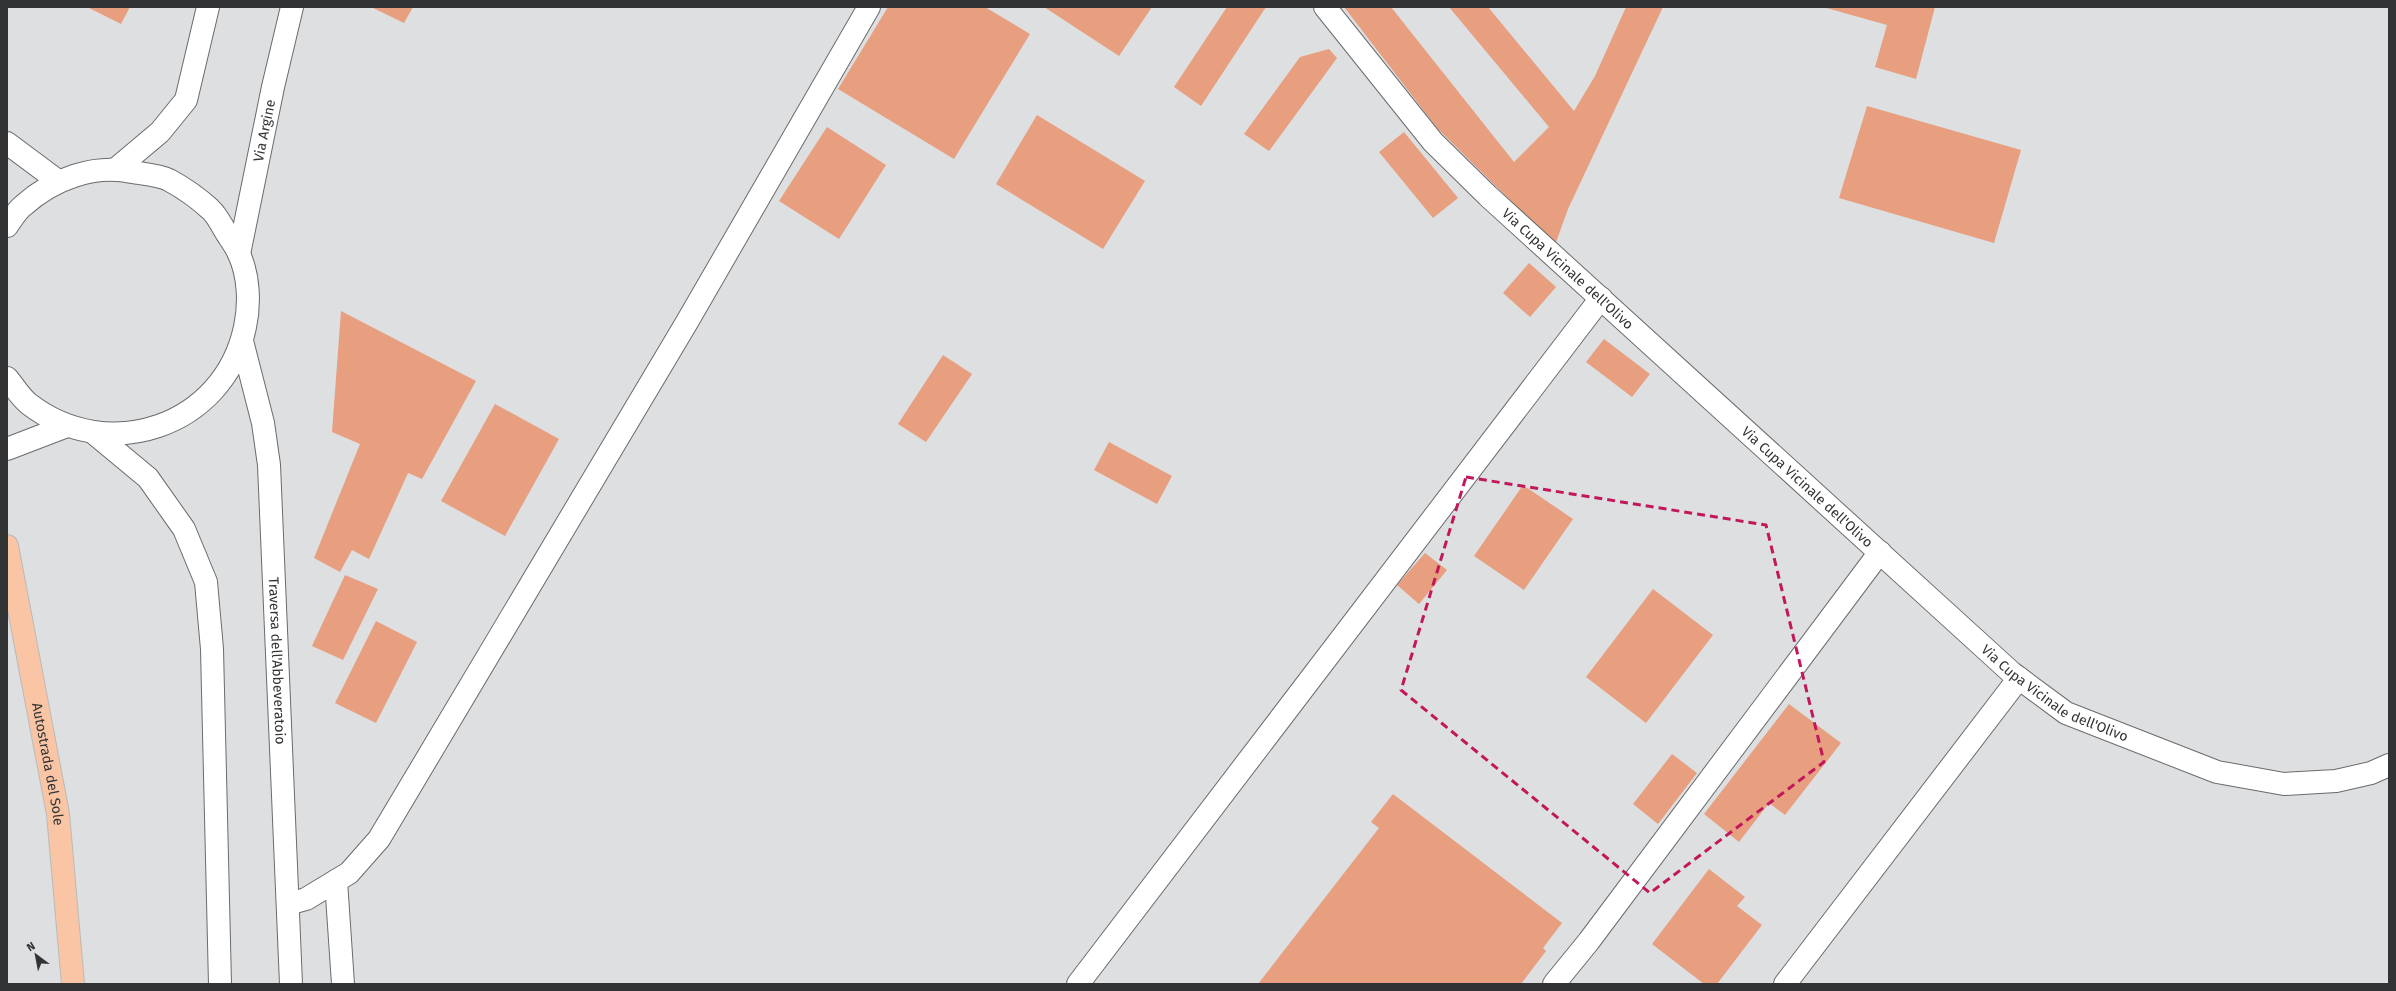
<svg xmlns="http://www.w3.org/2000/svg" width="2396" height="991" viewBox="0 0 2396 991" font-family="'Fira Sans',sans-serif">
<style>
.building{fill:#e79f80}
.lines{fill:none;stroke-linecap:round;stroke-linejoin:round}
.service-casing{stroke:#6a6b6d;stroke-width:24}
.minor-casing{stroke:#6a6b6d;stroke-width:24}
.tertiary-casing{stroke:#6a6b6d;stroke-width:24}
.motorway-casing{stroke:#b9baba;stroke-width:24}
.service{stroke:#fff;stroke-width:22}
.minor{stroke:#fff;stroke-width:22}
.tertiary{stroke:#fff;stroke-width:22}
.motorway{stroke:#f9c5a5;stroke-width:22}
.marked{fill:none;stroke:#c2185b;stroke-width:3;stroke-dasharray:8 5;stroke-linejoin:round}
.labels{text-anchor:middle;stroke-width:3;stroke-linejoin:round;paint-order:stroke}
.street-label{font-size:14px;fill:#323334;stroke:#dddfe1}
</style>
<rect width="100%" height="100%" fill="#dddfe1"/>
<!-- building -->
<g class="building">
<polygon points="87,7 130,7 121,24"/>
<polygon points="371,7 413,7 404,23"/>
<polygon points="888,7 985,7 1030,34 954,159 838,89"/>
<polygon points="1044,7 1152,7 1119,56"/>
<polygon points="1227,7 1266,7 1201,106 1174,87"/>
<polygon points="1344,7 1391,7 1514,162 1549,127 1449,7 1488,7 1574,111 1595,76 1626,7 1663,7 1568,209 1555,245 1437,128"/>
<polygon points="1823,7 1935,7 1916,79 1875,67 1887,25"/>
<polygon points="1329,49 1337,58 1269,151 1244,134 1300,57"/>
<polygon points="1867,106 2021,150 1994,243 1839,198"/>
<polygon points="1037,115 1145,181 1103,249 996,184"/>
<polygon points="827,127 886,165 839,239 779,201"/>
<polygon points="1404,132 1458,198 1433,218 1379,152"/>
<polygon points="1529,263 1556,287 1530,317 1503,293"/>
<polygon points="341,311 476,381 422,479 408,473 369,559 352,550 340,572 314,558 360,444 332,432"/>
<polygon points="1604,339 1650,374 1632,397 1586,362"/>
<polygon points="943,355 972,374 926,442 898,424"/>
<polygon points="495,404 559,439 505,536 441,501"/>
<polygon points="1109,442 1172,476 1157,504 1094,470"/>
<polygon points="1523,485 1573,519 1524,590 1474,556"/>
<polygon points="1425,553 1447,570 1419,604 1397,585"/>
<polygon points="345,575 378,589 343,660 312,646"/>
<polygon points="1653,589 1713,635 1646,723 1586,677"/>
<polygon points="376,621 417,642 376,723 335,703"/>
<polygon points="1789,704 1841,743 1785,815 1769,803 1739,842 1704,814"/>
<polygon points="1672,754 1697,773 1658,824 1633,804"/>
<polygon points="1393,794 1562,923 1543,948 1546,951 1521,984 1258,984 1379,828 1371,822"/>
<polygon points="1709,869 1745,897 1737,906 1762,925 1717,984 1704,984 1652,944"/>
</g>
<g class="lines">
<defs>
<g id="service">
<polyline points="336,881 343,984"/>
<polyline points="1078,984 1601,298"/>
<polyline points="1554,984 1589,941 1880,552"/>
</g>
<g id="minor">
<path id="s1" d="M 1325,7 L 1433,142 L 1488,196 L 2012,673 L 2066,713 L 2217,772 L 2284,784 L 2336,781 L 2371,773 L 2389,765"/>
<polyline points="288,904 306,899 349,873 379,839 687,322 869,7"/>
<polyline points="1785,984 2019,678"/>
</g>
<g id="tertiary">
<polyline points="7,143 58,181"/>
<polyline points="116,169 160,132 186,100 208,7"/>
<path d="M 7,226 C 12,219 17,210 24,205 C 53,179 94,164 132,172 C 143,174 159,175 169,180 C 182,187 199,199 210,209 C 217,215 222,226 227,234 C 231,240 236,247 239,254 C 249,276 250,304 245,327 C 224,427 108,465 29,404 C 20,397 14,386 7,378"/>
<path id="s2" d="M 239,254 L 273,87 L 292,7"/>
<path id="s3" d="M 242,341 L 263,423 L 269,465 L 291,984"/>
<polyline points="95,434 148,478 184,529 206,582 212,649 220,984"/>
<polyline points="7,449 67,426"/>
</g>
<g id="motorway">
<path id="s4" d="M 7,546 L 58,814 L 73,984"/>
</g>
</defs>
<!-- service casing -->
<use href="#service" class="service-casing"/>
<!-- minor casing -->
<use href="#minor" class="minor-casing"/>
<!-- tertiary casing -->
<use href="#tertiary" class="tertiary-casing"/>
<!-- motorway casing -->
<use href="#motorway" class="motorway-casing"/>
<!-- service -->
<use href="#service" class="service"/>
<!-- minor -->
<use href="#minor" class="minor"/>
<!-- tertiary -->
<use href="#tertiary" class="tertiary"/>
<!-- motorway -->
<use href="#motorway" class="motorway"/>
</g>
<!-- marked area -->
<path class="marked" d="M 1466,477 L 1766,525 L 1824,762 L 1650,893 L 1401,690 Z"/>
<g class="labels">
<!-- street labels -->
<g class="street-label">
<text dy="5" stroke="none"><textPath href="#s2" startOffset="126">Via Argine</textPath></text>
<text dy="5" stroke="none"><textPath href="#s1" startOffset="358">Via Cupa Vicinale dell'Olivo</textPath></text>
<text dy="5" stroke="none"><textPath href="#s1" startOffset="682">Via Cupa Vicinale dell'Olivo</textPath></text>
<text dy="5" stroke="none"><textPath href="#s3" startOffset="323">Traversa dell'Abbeveratoio</textPath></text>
<text dy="5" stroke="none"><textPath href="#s1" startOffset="1006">Via Cupa Vicinale dell'Olivo</textPath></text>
<text dy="5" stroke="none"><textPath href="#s4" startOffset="222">Autostrada del Sole</textPath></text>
</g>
</g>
<!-- border -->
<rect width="2396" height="991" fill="none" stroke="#323334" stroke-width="16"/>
<!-- north arrow -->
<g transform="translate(36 955) rotate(328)" stroke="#dddfe1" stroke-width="3" paint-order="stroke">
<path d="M0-3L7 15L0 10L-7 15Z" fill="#323334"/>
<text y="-6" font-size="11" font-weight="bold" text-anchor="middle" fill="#323334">N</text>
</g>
</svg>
